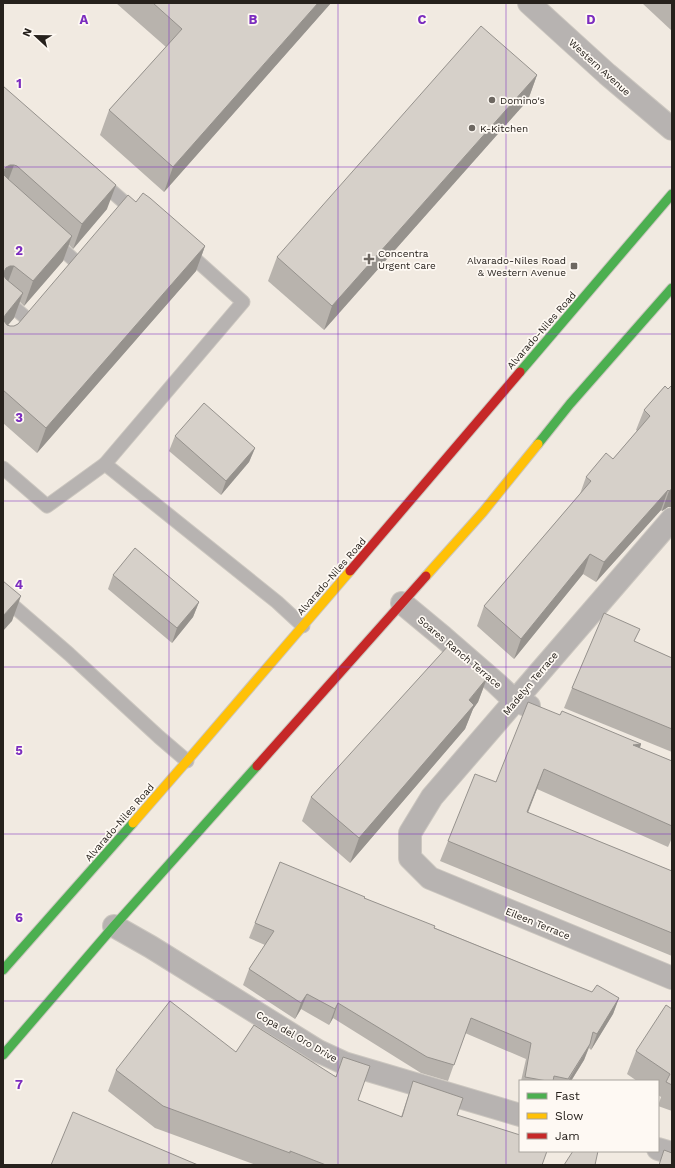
<svg xmlns="http://www.w3.org/2000/svg" width="675" height="1168" viewBox="0 0 675 1168" font-family="'Work Sans',sans-serif">
<style>
.lines{fill:none;stroke-linecap:round;stroke-linejoin:round}
.lane-casing{stroke:#cbc6bf;stroke-width:15}
.street-casing{stroke:#cbc6bf;stroke-width:24}
.fast-casing{stroke:#cbc6bf;stroke-width:11}
.slow-casing{stroke:#cbc6bf;stroke-width:11}
.jam-casing{stroke:#cbc6bf;stroke-width:11}
.lane{stroke:#b7b3b1;stroke-width:13}
.street{stroke:#b7b3b1;stroke-width:22}
.fast{stroke:#4caf50;stroke-width:9}
.slow{stroke:#ffc107;stroke-width:9}
.jam{stroke:#c62828;stroke-width:9}
.wall{fill:#b8b3ad}
.shaded-wall{fill:#96928d}
.building{fill:#d6d0c9;stroke:#96928d}
.grid{fill:none;stroke:#7b2cbf;stroke-width:1;stroke-opacity:0.55}
.poi-dot{fill:#6d6761;stroke:#fef9f3;stroke-width:1.5}
.labels{text-anchor:middle;stroke-width:3.5;stroke-linejoin:round;paint-order:stroke}
.street-label{font-size:10px;fill:#26211c;stroke:#fef9f3}
.poi-label{font-size:10px;fill:#26211c;stroke:#fef9f3;text-anchor:start}
.grid-label{font-size:13px;text-anchor:middle;font-weight:bold;fill:#7b2cbf;stroke:#fef9f3;stroke-width:3.5;stroke-linejoin:round;paint-order:stroke}
</style>
<rect width="100%" height="100%" fill="#f1eae1"/>
<g class="lines">
<defs>
<g id="lane">
<polyline points="101,182 124,202"/>
<polyline points="53,241 74,260"/>
<polyline points="186,251 243,302 105,464 277,602 303,626"/>
<polyline points="3,298 25,317"/>
<polyline points="3,468 47,506 105,464"/>
<polyline points="3,597 69,654 159,737 187,761"/>
</g>
<g id="street">
<polyline points="529,3 607,74 672,129"/>
<polyline points="672,519 432,797 410,833 410,858 430,878 672,978"/>
<polyline points="402,603 443,637 496,683 515,701 529,706"/>
<polyline points="114,926 151,947 318,1051 344,1063 520,1115"/>
<polyline points="658,1149 672,1153"/>
</g>
<g id="fast">
<polyline points="520,372 672,194"/>
<polyline points="538,444 570,404 672,288"/>
<polyline points="3,970 133,823"/>
<polyline points="3,1055 114,926 257,766"/>
</g>
<g id="slow">
<polyline points="426,576 483,512 538,444"/>
<polyline points="133,823 187,761 350,571"/>
</g>
<g id="jam">
<polyline points="350,571 520,372"/>
<polyline points="257,766 426,576"/>
</g>
</defs>
<!-- lane casing -->
<use href="#lane" class="lane-casing"/>
<!-- street casing -->
<use href="#street" class="street-casing"/>
<!-- fast casing -->
<use href="#fast" class="fast-casing"/>
<!-- slow casing -->
<use href="#slow" class="slow-casing"/>
<!-- jam casing -->
<use href="#jam" class="jam-casing"/>
<!-- lane -->
<use href="#lane" class="lane"/>
<!-- street -->
<use href="#street" class="street"/>
<!-- fast -->
<use href="#fast" class="fast"/>
<!-- slow -->
<use href="#slow" class="slow"/>
<!-- jam -->
<use href="#jam" class="jam"/>
</g>
<!-- wall -->
<g class="wall">
<polygon points="116,3 331,3 164,192 100,135 109,110 166,47"/>
<polygon points="642,3 672,3 672,31"/>
<polygon points="537,75 528,100 324,330 268,281 277,257"/>
<polygon points="3,86 107,209 73,249 69,245 63,261 24,306 20,302 14,318 8,325 10,326 14,326 18,324 136,202 205,246 196,271 37,453 3,423"/>
<polygon points="665,386 672,507 668,507 662,511 661,510 596,582 583,574 514,659 477,626 484,606 580,494 586,477 613,459 637,431 636,430 644,410"/>
<polygon points="175,436 255,448 249,462 221,495 169,451"/>
<polygon points="113,575 199,602 193,617 172,643 108,589"/>
<polygon points="635,642 672,658 672,752 564,708 572,688"/>
<polygon points="487,678 478,702 473,709 465,729 350,863 302,821 311,797"/>
<polygon points="560,715 641,744 640,748 672,761 672,838 668,847 537,789 528,813 672,871 672,956 572,915 440,861 448,841 496,782"/>
<polygon points="364,898 435,928 592,992 619,998 613,1014 591,1050 589,1048 584,1060 571,1081 521,1081 526,1059 465,1033 448,1081 421,1073 333,1018 329,1025 301,1009 295,1019 243,985 249,969 265,945 249,938 255,923"/>
<polygon points="672,1009 672,1111 658,1106 661,1097 658,1095 658,1081 637,1081 627,1074 636,1051"/>
<polygon points="236,1052 336,1076 343,1057 358,1100 401,1117 413,1081 457,1115 542,1165 256,1165 155,1128 108,1091 116,1070"/>
</g>
<!-- shaded-wall -->
<g class="shaded-wall">
<polygon points="318,3 331,3 164,192 173,167"/>
<polygon points="537,75 528,100 324,330 332,306"/>
<polygon points="10,165 14,165 5,189 3,174 6,167"/>
<polygon points="116,185 107,209 73,249 82,224"/>
<polygon points="72,236 63,261 24,306 33,281"/>
<polygon points="205,246 196,271 37,453 46,428"/>
<polygon points="10,266 14,266 5,290 3,275 6,268"/>
<polygon points="23,293 14,318 3,331 3,320 6,314"/>
<polygon points="255,448 249,462 221,495 226,481"/>
<polygon points="672,489 672,507 668,507 662,511 669,491"/>
<polygon points="668,490 661,510 596,582 604,562"/>
<polygon points="590,554 583,574 514,659 521,639"/>
<polygon points="21,596 12,621 3,631 3,616"/>
<polygon points="199,602 193,617 172,643 177,628"/>
<polygon points="487,678 478,702 473,709 465,729 350,863 359,838"/>
<polygon points="641,744 634,764 633,745"/>
<polygon points="544,769 537,789 520,832 527,812"/>
<polygon points="307,994 301,1009 295,1019 301,1003"/>
<polygon points="619,998 613,1014 591,1050 597,1034"/>
<polygon points="338,1003 333,1018 329,1025 335,1009"/>
<polygon points="590,1044 584,1060 571,1081 568,1081"/>
</g>
<!-- building -->
<g class="building">
<polygon points="153,3 318,3 173,167 109,110 182,29"/>
<polygon points="481,26 537,75 332,306 277,257"/>
<polygon points="3,86 116,185 82,224 17,166 14,165 10,165 6,167 4,170 4,175 7,178 72,236 33,281 14,266 10,266 6,268 4,272 4,276 6,279 23,293 6,314 4,317 4,321 7,325 10,326 14,326 18,324 128,195 136,202 143,193 150,198 205,246 46,428 3,390"/>
<polygon points="672,385 672,489 669,491 668,490 604,562 590,554 521,639 484,606 591,481 586,477 606,453 613,459 650,416 644,410 665,386 668,389"/>
<polygon points="204,403 255,448 226,481 175,436"/>
<polygon points="135,548 199,602 177,628 113,575"/>
<polygon points="3,581 21,596 3,616"/>
<polygon points="604,613 640,629 634,641 672,658 672,729 572,688"/>
<polygon points="449,645 487,678 469,700 474,705 359,838 311,797"/>
<polygon points="528,702 560,715 562,711 641,744 633,745 672,761 672,826 544,769 527,812 672,871 672,933 579,895 448,841 475,774 496,782"/>
<polygon points="280,862 365,897 364,898 435,926 434,928 592,992 597,985 619,998 597,1034 593,1032 590,1044 568,1079 554,1076 553,1081 547,1081 525,1077 531,1043 471,1018 454,1065 427,1057 338,1003 335,1009 307,994 301,1003 249,969 274,931 255,923"/>
<polygon points="170,1001 236,1052 254,1025 336,1077 343,1057 370,1066 358,1100 402,1117 413,1081 463,1098 457,1115 520,1135 520,1151 547,1151 542,1165 326,1165 290,1151 290,1153 163,1106 116,1070"/>
<polygon points="666,1005 672,1009 672,1085 666,1082 670,1074 636,1051"/>
<polygon points="73,1112 198,1165 51,1165"/>
<polygon points="664,1150 672,1153 672,1165 659,1165"/>
<polygon points="573,1151 598,1151 595,1165 564,1165"/>
</g>
<!-- grid -->
<path class="grid" d="M 169,3 L 169,1165M 338,3 L 338,1165M 506,3 L 506,1165M 3,167 L 672,167M 3,334 L 672,334M 3,501 L 672,501M 3,667 L 672,667M 3,834 L 672,834M 3,1001 L 672,1001"/>
<!-- markers -->
<g class="poi-dot">
<circle cx="492" cy="100" r="4"/>
<circle cx="472" cy="128" r="4"/>
<path d="M367 253h4v4h4v4h-4v4h-4v-4h-4v-4h4z"/>
<rect x="570" y="262" width="8" height="8" rx="2"/>
</g>
<g class="labels">
<!-- street labels -->
<g class="street-label">
<text transform="translate(600 67) rotate(42)" y="4">Western Avenue</text>
<text transform="translate(541 330) rotate(-49)" y="4">Alvarado-Niles Road</text>
<text transform="translate(331 576) rotate(-49)" y="4">Alvarado-Niles Road</text>
<text transform="translate(460 652) rotate(40)" y="4">Soares Ranch Terrace</text>
<text transform="translate(530 683) rotate(-50)" y="4">Madelyn Terrace</text>
<text transform="translate(119 822) rotate(-49)" y="4">Alvarado-Niles Road</text>
<text transform="translate(538 923) rotate(22)" y="4">Eileen Terrace</text>
<text transform="translate(297 1036) rotate(30)" y="4">Copa del Oro Drive</text>
</g>
<!-- poi labels -->
<g class="poi-label">
<text x="500" y="104">Domino's</text>
<text x="480" y="132">K-Kitchen</text>
<text x="378" y="257">Concentra<tspan x="378" dy="12">Urgent Care</tspan></text>
<text x="566" y="264" text-anchor="end">Alvarado-Niles Road<tspan x="566" dy="12">&amp; Western Avenue</tspan></text>
</g>
</g>
<g class="grid-label">
<text x="84" y="24">A</text>
<text x="253" y="24">B</text>
<text x="422" y="24">C</text>
<text x="591" y="24">D</text>
<text x="19" y="88">1</text>
<text x="19" y="255">2</text>
<text x="19" y="422">3</text>
<text x="19" y="589">4</text>
<text x="19" y="755">5</text>
<text x="19" y="922">6</text>
<text x="19" y="1089">7</text>
</g>
<!-- border -->
<rect width="675" height="1168" fill="none" stroke="#26211c" stroke-width="8"/>
<!-- legend -->
<rect x="519" y="1080" width="140" height="72" fill="#fef9f3" stroke="#a8a39d"/>
<rect x="527" y="1093" width="20" height="6" fill="#4caf50" stroke="#a8a39d"/>
<text x="555" y="1100" font-size="12" fill="#26211c">Fast</text>
<rect x="527" y="1113" width="20" height="6" fill="#ffc107" stroke="#a8a39d"/>
<text x="555" y="1120" font-size="12" fill="#26211c">Slow</text>
<rect x="527" y="1133" width="20" height="6" fill="#c62828" stroke="#a8a39d"/>
<text x="555" y="1140" font-size="12" fill="#26211c">Jam</text>
<!-- north arrow -->
<g transform="translate(36 36) rotate(292)" stroke="#fef9f3" stroke-width="3" paint-order="stroke">
<path d="M0-3L7 15L0 10L-7 15Z" fill="#26211c"/>
<text y="-6" font-size="11" font-weight="bold" text-anchor="middle" fill="#26211c">N</text>
</g>
</svg>
